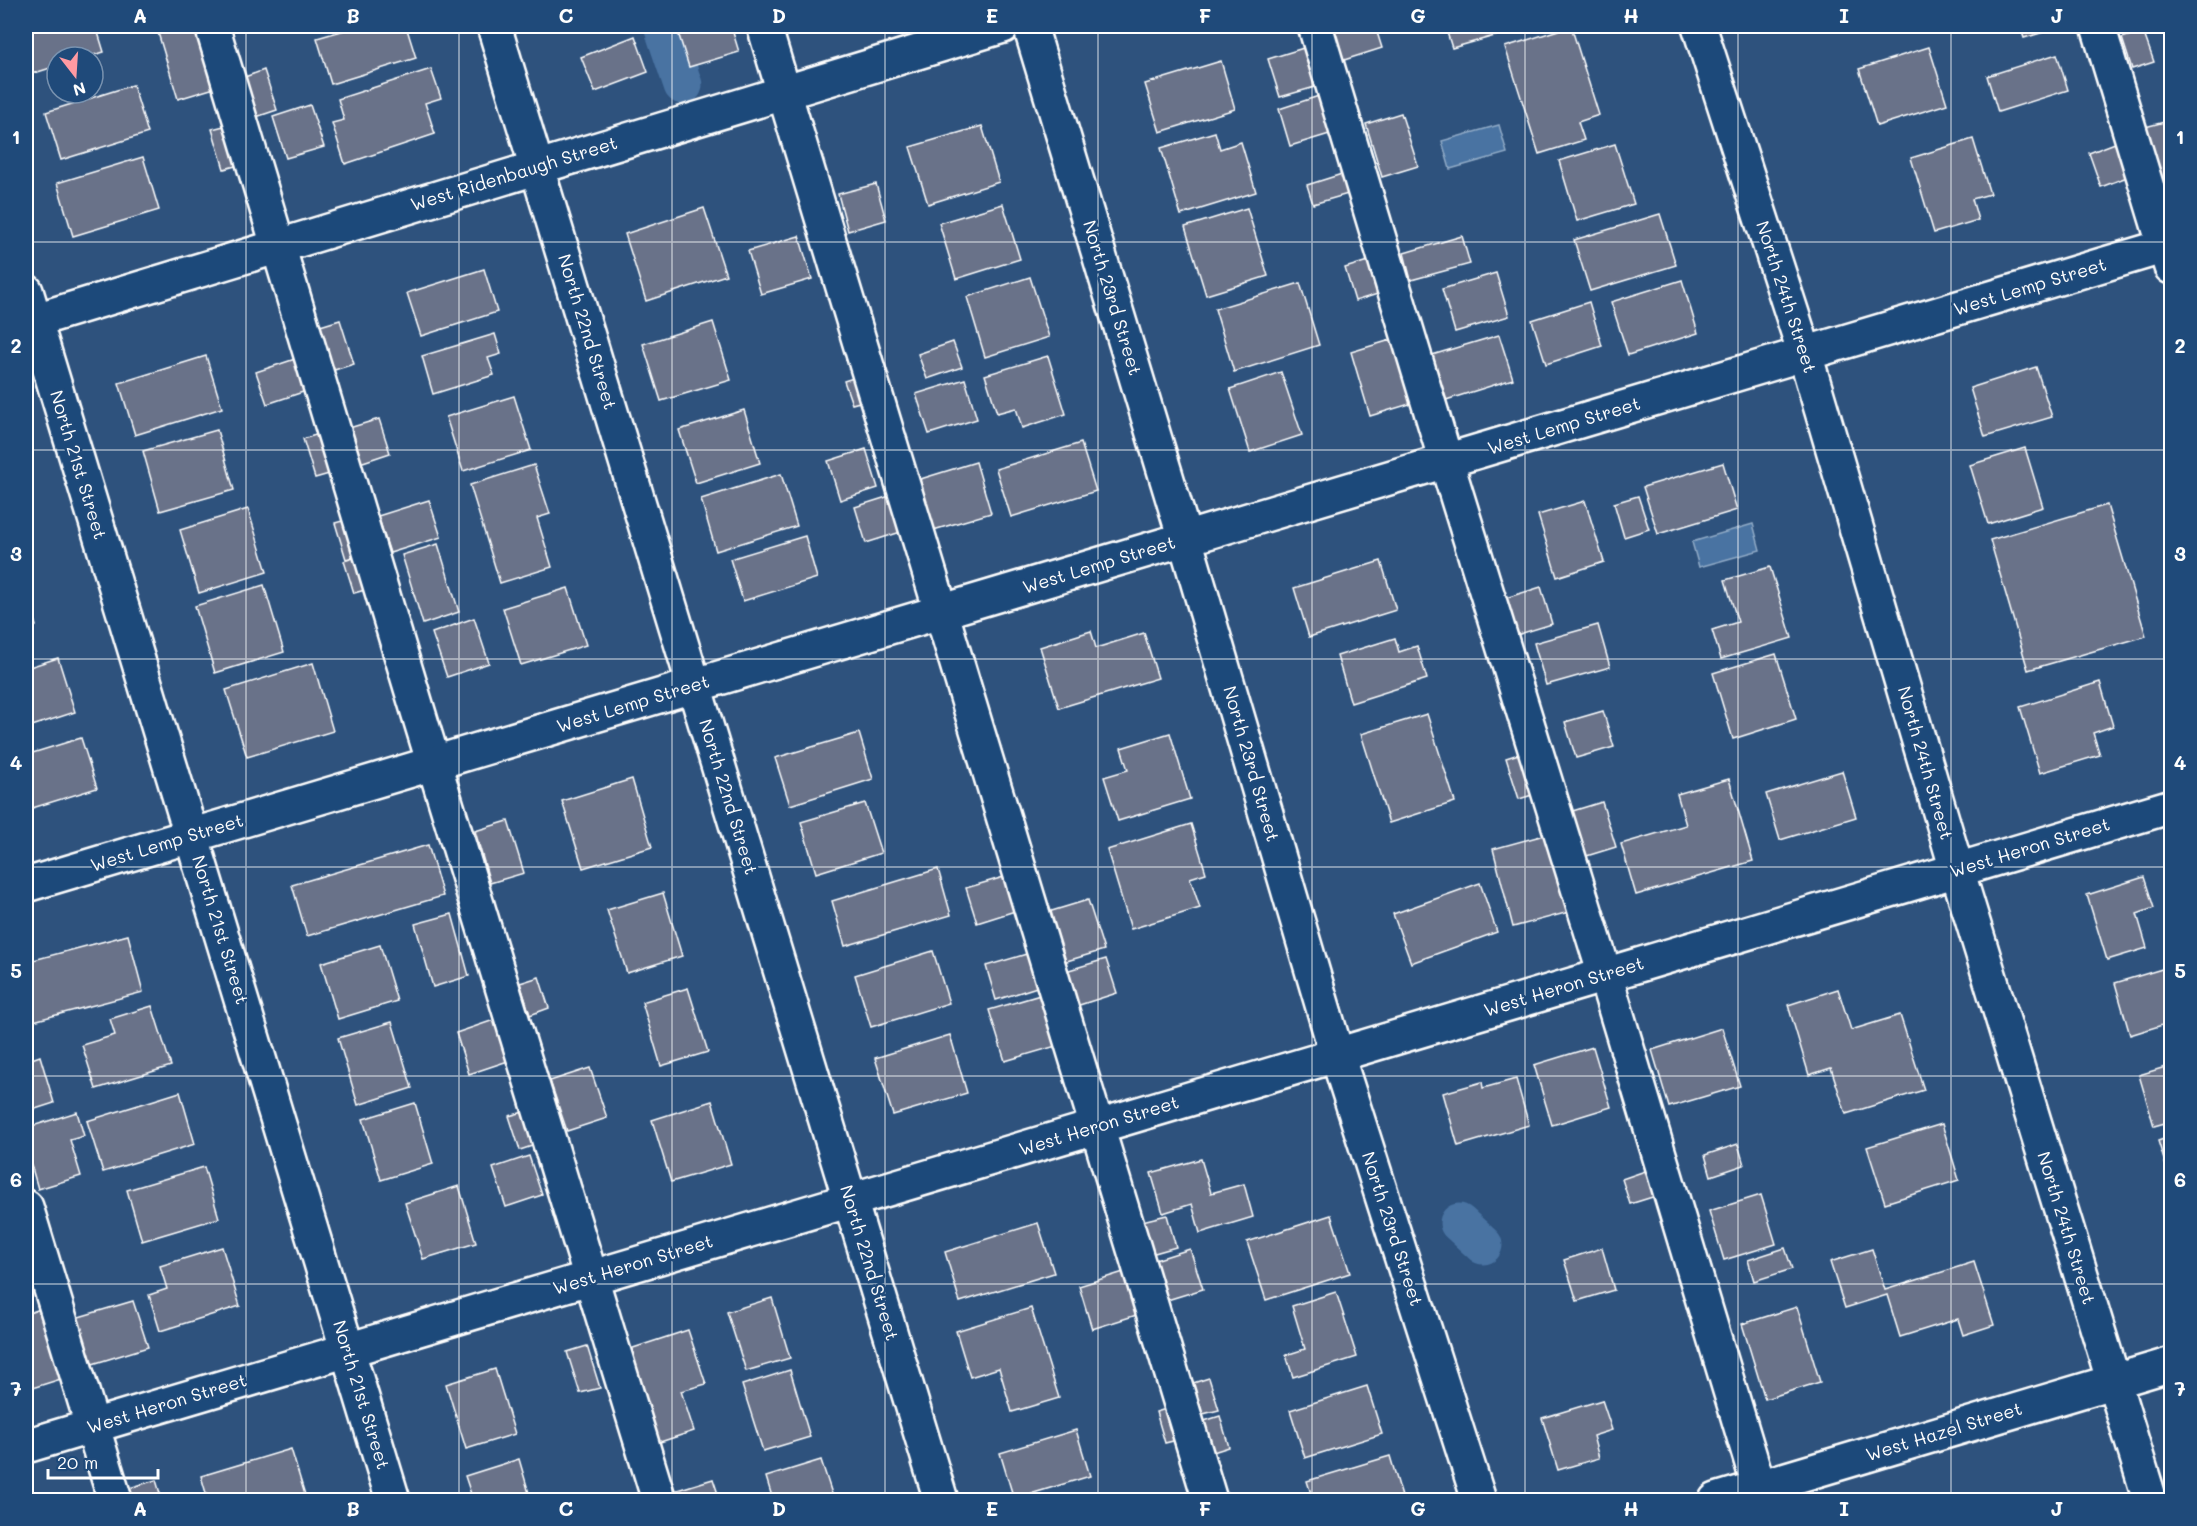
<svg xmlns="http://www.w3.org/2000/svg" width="2197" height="1526" viewBox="0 0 2197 1526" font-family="Mali,sans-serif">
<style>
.water{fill:#4873a2;stroke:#91abc7;stroke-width:1.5}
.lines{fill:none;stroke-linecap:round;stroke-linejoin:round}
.canal{stroke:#4873a2;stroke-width:39}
.building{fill:#697289;stroke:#fff;stroke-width:1.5}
.minor-casing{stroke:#fff;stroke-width:38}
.minor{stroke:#1f4a7a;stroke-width:33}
.grid{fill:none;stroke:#fff;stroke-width:1.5;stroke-opacity:0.55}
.labels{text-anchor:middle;stroke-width:5;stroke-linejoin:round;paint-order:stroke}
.street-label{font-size:18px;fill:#fff;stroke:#1f4a7a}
.neatline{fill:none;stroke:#fff;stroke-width:2}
.grid-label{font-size:20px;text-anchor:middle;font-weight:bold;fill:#fff}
</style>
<rect width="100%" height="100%" fill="#2e527d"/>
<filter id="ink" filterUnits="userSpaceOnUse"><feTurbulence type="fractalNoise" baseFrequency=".0167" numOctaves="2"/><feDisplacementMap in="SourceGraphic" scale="12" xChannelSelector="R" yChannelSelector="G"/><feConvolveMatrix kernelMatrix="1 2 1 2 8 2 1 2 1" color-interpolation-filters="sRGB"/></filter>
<g filter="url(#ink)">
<!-- water -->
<g class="water">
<polygon points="1499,125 1507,153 1450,169 1442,141"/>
<polygon points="1753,524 1760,550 1699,567 1692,542"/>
</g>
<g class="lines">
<!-- canal -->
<g class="canal">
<polyline points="663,26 683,85"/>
<polyline points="1459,1223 1483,1245"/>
</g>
</g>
<!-- building -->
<g class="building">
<polygon points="26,26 96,26 104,52 87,57 57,57 57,66 28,75 26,69"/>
<polygon points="156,26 203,26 221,86 178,99"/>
<polygon points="359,26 406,26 416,58 331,84 317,38"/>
<polygon points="676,26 731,26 739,52 689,67"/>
<polygon points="1330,26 1375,26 1382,48 1341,61"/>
<polygon points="1445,26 1530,26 1452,48"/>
<polygon points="1571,26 1599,115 1578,122 1584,140 1539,154 1505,47"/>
<polygon points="2020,26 2064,26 2024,38"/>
<polygon points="2143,31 2154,62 2132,69 2122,38"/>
<polygon points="635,36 648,72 595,92 581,57"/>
<polygon points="1310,46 1322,85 1280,97 1268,59"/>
<polygon points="1929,47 1947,104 1877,126 1859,69"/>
<polygon points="2057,54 2068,90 1998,112 1987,76"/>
<polygon points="1221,61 1235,109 1160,132 1145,84"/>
<polygon points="431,69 441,98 425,103 435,134 345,164 332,123 344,120 338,99"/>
<polygon points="264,70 277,110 256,117 242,78"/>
<polygon points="133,85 148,133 61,160 46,112"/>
<polygon points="1325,94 1336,132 1290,146 1279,109"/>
<polygon points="310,105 324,147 286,158 273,117"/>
<polygon points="1401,113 1418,166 1382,177 1366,124"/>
<polygon points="2172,120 2172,183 2161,186 2145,127"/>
<polygon points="236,123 247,163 224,169 212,129"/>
<polygon points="982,126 999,182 928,204 910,147"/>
<polygon points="1215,132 1220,149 1241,142 1256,192 1181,215 1161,148"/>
<polygon points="1973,139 1990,194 1972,199 1978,220 1934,233 1911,158"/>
<polygon points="2115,143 2127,177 2101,187 2089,153"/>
<polygon points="1615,144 1634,204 1577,221 1559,161"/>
<polygon points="143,157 159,210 73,236 57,183"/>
<polygon points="1342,174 1348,194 1313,204 1307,185"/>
<polygon points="876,184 886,220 848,231 838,194"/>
<polygon points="1003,204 1020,259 956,279 939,223"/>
<polygon points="704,208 726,275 646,301 625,234"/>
<polygon points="1247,208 1268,276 1206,295 1185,227"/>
<polygon points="1660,214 1676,265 1590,291 1574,240"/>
<polygon points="799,236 812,279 761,294 748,251"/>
<polygon points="1462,236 1470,264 1411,280 1404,253"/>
<polygon points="1371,260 1381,293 1355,301 1345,268"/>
<polygon points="484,269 497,312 421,336 407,293"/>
<polygon points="1496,273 1509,316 1455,332 1442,289"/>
<polygon points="1030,277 1049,337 985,357 967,297"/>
<polygon points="1682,280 1698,333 1628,355 1611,302"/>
<polygon points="1300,283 1319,345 1234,372 1215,309"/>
<polygon points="1589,302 1602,346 1546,364 1532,320"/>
<polygon points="340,320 354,364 331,371 317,327"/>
<polygon points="713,322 731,380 661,401 643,344"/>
<polygon points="495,334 501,354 488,358 494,375 433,394 422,356"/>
<polygon points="1499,335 1513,379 1446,400 1432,355"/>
<polygon points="1394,339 1413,403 1370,416 1351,352"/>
<polygon points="953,342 962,367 927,379 918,354"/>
<polygon points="307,355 318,387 267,404 256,372"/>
<polygon points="206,356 222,408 135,435 119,383"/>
<polygon points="1048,356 1066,414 1022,428 1016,408 997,413 985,375"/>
<polygon points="2036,367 2052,417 1985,437 1970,388"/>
<polygon points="1281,372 1302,435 1250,452 1230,389"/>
<polygon points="863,375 871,399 852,404 844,381"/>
<polygon points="965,379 977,419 929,434 916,394"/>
<polygon points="514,396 531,450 463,471 446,417"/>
<polygon points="744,410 760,463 696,483 679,430"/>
<polygon points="379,419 390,453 360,463 349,428"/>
<polygon points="217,430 234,490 160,511 143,451"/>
<polygon points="331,430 343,470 315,478 303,439"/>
<polygon points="1081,443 1096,491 1011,517 996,469"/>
<polygon points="2025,448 2043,507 1988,524 1970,465"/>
<polygon points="866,449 878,488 840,500 828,461"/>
<polygon points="976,462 991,513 930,531 914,481"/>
<polygon points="1723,463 1737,510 1658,534 1643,487"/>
<polygon points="534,465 550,514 537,518 552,567 500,583 470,485"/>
<polygon points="781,474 797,526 716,551 701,499"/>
<polygon points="893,495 904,531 866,543 855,507"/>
<polygon points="1638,496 1649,529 1624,537 1614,503"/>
<polygon points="429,500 441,537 390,553 378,516"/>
<polygon points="1585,501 1604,562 1557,577 1538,515"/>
<polygon points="2107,505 2146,636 2028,670 1990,540"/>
<polygon points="248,509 267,572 199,593 180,530"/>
<polygon points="357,517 367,553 346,559 335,523"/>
<polygon points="805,536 817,578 743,601 730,559"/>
<polygon points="438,544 459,612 423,624 402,555"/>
<polygon points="366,554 376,587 354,593 344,561"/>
<polygon points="1381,561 1396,610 1309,637 1294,588"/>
<polygon points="1770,567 1792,638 1721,659 1712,630 1738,622 1725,580"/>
<polygon points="264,585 284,652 215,673 195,606"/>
<polygon points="1541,587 1552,624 1510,637 1499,600"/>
<polygon points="568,588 586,645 521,665 503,608"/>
<polygon points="26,591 36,626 26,629"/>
<polygon points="474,618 489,663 447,677 432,633"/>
<polygon points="1598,625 1610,667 1546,685 1534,643"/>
<polygon points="1091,631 1096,648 1144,633 1158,678 1059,708 1040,647"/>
<polygon points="1395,638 1399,652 1417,646 1427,679 1351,703 1337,656"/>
<polygon points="1776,654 1796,719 1733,739 1713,673"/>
<polygon points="58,658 75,712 26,728 26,668"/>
<polygon points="313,663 333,731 247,757 226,690"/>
<polygon points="2100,682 2113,726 2093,733 2100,755 2040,773 2020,707"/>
<polygon points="1603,711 1614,747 1576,758 1565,722"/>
<polygon points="1427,714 1455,802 1389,823 1361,734"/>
<polygon points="859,733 873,779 790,805 775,758"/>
<polygon points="1170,733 1190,799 1118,821 1104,777 1128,770 1121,748"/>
<polygon points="81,738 97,788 26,810 26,755"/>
<polygon points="1525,752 1539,793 1519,799 1506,758"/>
<polygon points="1842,771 1856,817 1780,840 1766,794"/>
<polygon points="632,779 652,847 583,868 562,801"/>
<polygon points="1729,779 1753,861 1636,895 1621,844 1686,825 1677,794"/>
<polygon points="1602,802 1616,847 1580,858 1566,813"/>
<polygon points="865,803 881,853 816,873 801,822"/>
<polygon points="508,821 524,873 490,883 475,831"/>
<polygon points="1191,824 1206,873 1190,878 1200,908 1131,929 1107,850"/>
<polygon points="1548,834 1569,912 1513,927 1493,849"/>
<polygon points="428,845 443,896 307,936 292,885"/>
<polygon points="938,869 951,915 845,946 832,901"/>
<polygon points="1004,877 1015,911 977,923 966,888"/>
<polygon points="2144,877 2154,908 2137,914 2147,948 2107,960 2087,895"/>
<polygon points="1480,883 1497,932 1411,963 1393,914"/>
<polygon points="663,893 682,956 627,973 607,910"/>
<polygon points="1088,900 1104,950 1060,963 1045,913"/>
<polygon points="452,914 469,976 433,987 415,924"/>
<polygon points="128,935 143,992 26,1023 26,962"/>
<polygon points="380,945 397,1001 338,1019 321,963"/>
<polygon points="933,951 949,1003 871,1027 855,975"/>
<polygon points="1030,953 1040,986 996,1000 986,966"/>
<polygon points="1106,959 1117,993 1070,1008 1059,973"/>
<polygon points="2172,966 2172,1022 2130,1035 2115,983"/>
<polygon points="539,977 549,1008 530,1015 520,983"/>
<polygon points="688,988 708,1052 661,1066 642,1002"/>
<polygon points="1838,989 1851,1030 1900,1015 1924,1090 1846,1114 1831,1068 1809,1075 1788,1005"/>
<polygon points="1047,993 1063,1044 1005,1061 989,1010"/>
<polygon points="152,1006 171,1066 96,1089 82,1045 115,1035 110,1019"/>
<polygon points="494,1020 508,1061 469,1074 456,1033"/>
<polygon points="392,1022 412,1088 358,1105 338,1038"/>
<polygon points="1722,1028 1740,1086 1669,1107 1652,1050"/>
<polygon points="950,1035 967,1093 893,1115 875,1058"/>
<polygon points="1593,1047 1611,1107 1552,1125 1534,1065"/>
<polygon points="40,1056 54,1103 26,1112 26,1061"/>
<polygon points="2172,1065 2172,1121 2154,1126 2139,1075"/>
<polygon points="590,1068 607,1118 567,1131 550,1081"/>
<polygon points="1516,1079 1529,1125 1458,1146 1443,1093 1482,1082 1483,1088"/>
<polygon points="180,1092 195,1144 103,1172 87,1121"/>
<polygon points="712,1101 731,1164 671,1182 652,1120"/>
<polygon points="415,1103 433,1164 381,1180 363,1119"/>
<polygon points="531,1110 541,1143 520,1150 509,1116"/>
<polygon points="77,1112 84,1136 70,1140 81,1176 38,1189 26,1147 26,1128"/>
<polygon points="1942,1124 1959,1180 1885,1203 1867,1147"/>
<polygon points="2172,1136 2172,1185 2158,1141"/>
<polygon points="1738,1144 1744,1165 1711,1176 1705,1155"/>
<polygon points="529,1156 542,1195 506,1207 493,1168"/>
<polygon points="1201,1159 1211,1193 1244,1184 1253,1217 1200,1233 1192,1204 1163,1213 1151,1173"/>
<polygon points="204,1167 219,1218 142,1241 127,1190"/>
<polygon points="1651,1169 1659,1195 1630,1204 1622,1179"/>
<polygon points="459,1186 476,1243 423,1259 405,1203"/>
<polygon points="1761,1195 1776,1244 1724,1260 1709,1211"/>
<polygon points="1167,1215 1176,1247 1151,1254 1142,1221"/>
<polygon points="1331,1215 1350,1273 1266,1300 1247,1242"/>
<polygon points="1038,1223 1054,1273 960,1302 945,1252"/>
<polygon points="222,1247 240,1306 160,1331 149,1295 167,1289 160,1266"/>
<polygon points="1602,1248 1614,1290 1577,1301 1564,1260"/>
<polygon points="1785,1248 1792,1269 1754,1281 1748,1260"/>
<polygon points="1190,1249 1203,1289 1164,1301 1152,1261"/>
<polygon points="1872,1249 1885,1290 1974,1262 1994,1325 1963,1335 1958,1319 1900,1337 1887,1295 1845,1308 1830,1262"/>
<polygon points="1130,1270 1143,1313 1092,1329 1079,1286"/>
<polygon points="1336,1292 1357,1357 1293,1377 1286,1355 1305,1349 1292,1306"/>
<polygon points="772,1298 790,1358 746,1371 727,1312"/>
<polygon points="133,1301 148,1347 86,1366 72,1319"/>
<polygon points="1797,1307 1820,1382 1765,1399 1742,1324"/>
<polygon points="43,1308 64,1378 26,1390 26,1314"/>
<polygon points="1031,1308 1059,1398 1012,1412 999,1368 970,1377 956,1331"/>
<polygon points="688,1330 706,1384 681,1391 694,1431 654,1444 624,1351"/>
<polygon points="587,1346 600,1388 580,1393 567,1352"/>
<polygon points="495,1369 515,1434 466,1449 446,1384"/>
<polygon points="790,1370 810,1437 763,1451 742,1385"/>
<polygon points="1209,1378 1219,1410 1199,1415 1190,1384"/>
<polygon points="1367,1386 1382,1434 1305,1458 1290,1410"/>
<polygon points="1602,1400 1612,1430 1593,1436 1599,1458 1558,1470 1542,1418"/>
<polygon points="1176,1406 1185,1438 1165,1443 1156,1412"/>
<polygon points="1220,1416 1229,1447 1210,1453 1201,1422"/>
<polygon points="1076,1430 1090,1476 1014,1499 1000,1453"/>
<polygon points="291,1449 306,1498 299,1500 208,1500 201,1476"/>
<polygon points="1390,1456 1403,1500 1313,1500 1307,1481"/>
<polygon points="519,1459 531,1500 473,1500 465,1476"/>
<polygon points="821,1460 834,1500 773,1500 766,1477"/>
<polygon points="713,1479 720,1500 678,1500 674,1491"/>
<polygon points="156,1480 162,1500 119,1500 116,1492"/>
</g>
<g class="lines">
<defs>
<g id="minor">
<polyline points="212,26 423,728 659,1500"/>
<polyline points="494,26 941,1500"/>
<polyline points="764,26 1210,1500"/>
<polyline points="1030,26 1185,539 1337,1055 1479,1500"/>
<polyline points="1315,26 1446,461 1605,975 1763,1500"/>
<polyline points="1699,26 1805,354 1957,870 2150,1500"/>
<polyline points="2098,26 2171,267"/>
<polyline points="26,291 393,1500"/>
<polyline points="26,323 1003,26"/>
<polyline points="26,885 2172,244"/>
<polyline points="26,1207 115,1500"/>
<polyline points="26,1446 2172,806"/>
<polyline points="1716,1500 2172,1364"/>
</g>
</defs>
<!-- minor casing -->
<use href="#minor" class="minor-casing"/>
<!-- minor -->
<use href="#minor" class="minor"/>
</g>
</g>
<!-- grid -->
<path class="grid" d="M 246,26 L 246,1500M 459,26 L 459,1500M 672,26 L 672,1500M 885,26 L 885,1500M 1098,26 L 1098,1500M 1312,26 L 1312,1500M 1525,26 L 1525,1500M 1738,26 L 1738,1500M 1951,26 L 1951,1500M 26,242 L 2172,242M 26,450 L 2172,450M 26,659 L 2172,659M 26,867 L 2172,867M 26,1076 L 2172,1076M 26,1284 L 2172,1284"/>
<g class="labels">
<!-- street labels -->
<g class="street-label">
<text transform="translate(514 174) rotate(-17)" y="6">West Ridenbaugh Street</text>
<text transform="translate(2030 287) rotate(-17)" y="6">West Lemp Street</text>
<text transform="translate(1786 297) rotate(72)" y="6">North 24th Street</text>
<text transform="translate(1112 298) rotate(73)" y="6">North 23rd Street</text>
<text transform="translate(587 332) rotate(73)" y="6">North 22nd Street</text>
<text transform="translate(1564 426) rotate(-17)" y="6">West Lemp Street</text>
<text transform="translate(78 465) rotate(73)" y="6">North 21st Street</text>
<text transform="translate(1099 565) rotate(-17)" y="6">West Lemp Street</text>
<text transform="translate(633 704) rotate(-17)" y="6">West Lemp Street</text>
<text transform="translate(1925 763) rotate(74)" y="6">North 24th Street</text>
<text transform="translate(1251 764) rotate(74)" y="6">North 23rd Street</text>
<text transform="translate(728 797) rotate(73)" y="6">North 22nd Street</text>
<text transform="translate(167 843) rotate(-17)" y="6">West Lemp Street</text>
<text transform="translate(2030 848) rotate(-17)" y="6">West Heron Street</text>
<text transform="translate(220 930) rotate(73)" y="6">North 21st Street</text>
<text transform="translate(1564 987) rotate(-17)" y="6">West Heron Street</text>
<text transform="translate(1099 1126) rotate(-17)" y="6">West Heron Street</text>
<text transform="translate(2066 1228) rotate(73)" y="6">North 24th Street</text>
<text transform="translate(1392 1229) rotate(72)" y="6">North 23rd Street</text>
<text transform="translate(869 1263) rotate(73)" y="6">North 22nd Street</text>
<text transform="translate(633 1265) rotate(-17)" y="6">West Heron Street</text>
<text transform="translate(361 1395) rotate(73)" y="6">North 21st Street</text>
<text transform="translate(167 1404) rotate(-17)" y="6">West Heron Street</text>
<text transform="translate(1944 1432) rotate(-17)" y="6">West Hazel Street</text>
</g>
</g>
<!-- margin -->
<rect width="2197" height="1526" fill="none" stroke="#1f4a7a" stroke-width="66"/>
<!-- north arrow -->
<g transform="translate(75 75) rotate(163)"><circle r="28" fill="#1f4a7a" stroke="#7992af" stroke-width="1.5"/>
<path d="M0-4.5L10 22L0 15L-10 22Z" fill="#ff9aa2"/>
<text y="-9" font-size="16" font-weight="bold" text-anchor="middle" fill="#ffffff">N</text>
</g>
<!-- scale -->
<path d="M48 1469v9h110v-9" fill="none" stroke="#ffffff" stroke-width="3"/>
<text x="57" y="1469" font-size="18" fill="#ffffff" stroke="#1f4a7a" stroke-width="4.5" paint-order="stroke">20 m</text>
<rect x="33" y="33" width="2131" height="1460" class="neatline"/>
<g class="grid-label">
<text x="140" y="23">A</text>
<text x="353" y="23">B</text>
<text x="566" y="23">C</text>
<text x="779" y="23">D</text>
<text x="992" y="23">E</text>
<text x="1205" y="23">F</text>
<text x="1418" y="23">G</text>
<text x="1631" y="23">H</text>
<text x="1844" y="23">I</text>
<text x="2057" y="23">J</text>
<text x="16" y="144">1</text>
<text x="2180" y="144">1</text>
<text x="16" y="353">2</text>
<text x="2180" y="353">2</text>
<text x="16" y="561">3</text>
<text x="2180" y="561">3</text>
<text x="16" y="770">4</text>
<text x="2180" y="770">4</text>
<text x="16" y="978">5</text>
<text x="2180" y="978">5</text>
<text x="16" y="1187">6</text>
<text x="2180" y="1187">6</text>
<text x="16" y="1396">7</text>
<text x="2180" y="1396">7</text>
<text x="140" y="1516">A</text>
<text x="353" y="1516">B</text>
<text x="566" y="1516">C</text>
<text x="779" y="1516">D</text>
<text x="992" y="1516">E</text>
<text x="1205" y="1516">F</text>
<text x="1418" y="1516">G</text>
<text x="1631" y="1516">H</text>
<text x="1844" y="1516">I</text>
<text x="2057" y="1516">J</text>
</g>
</svg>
